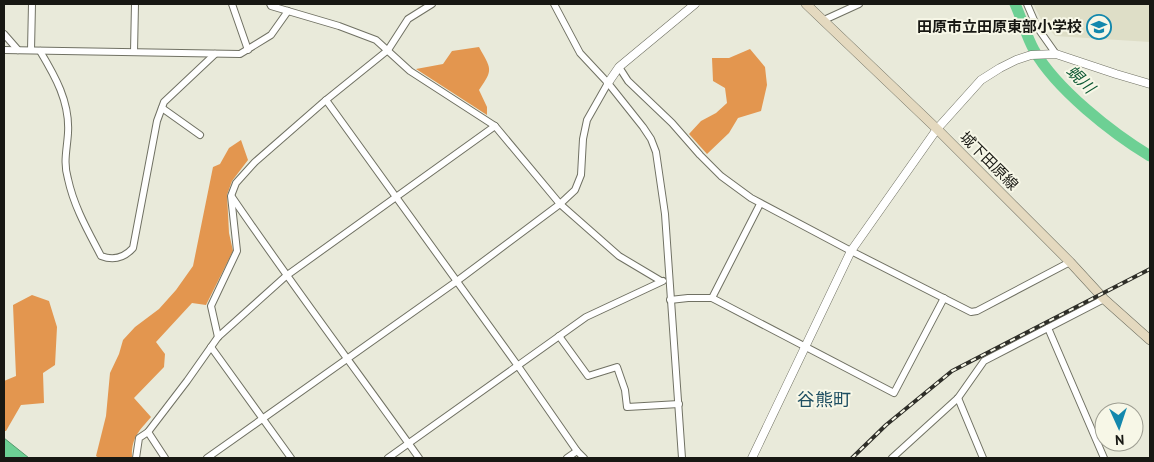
<svg xmlns="http://www.w3.org/2000/svg" width="1154" height="462" viewBox="0 0 1154 462" font-family="'PT Sans','Noto Sans JP',sans-serif">
<style>
.built{fill:#dedec7}
.forest{fill:#e3964f}
.water{fill:#6dd094;stroke:#54996d}
.lines{fill:none;stroke-linecap:round;stroke-linejoin:round}
.river{stroke:#6dd094;stroke-width:11}
.minor-casing{stroke:#707163;stroke-width:8}
.tertiary-casing{stroke:#707163;stroke-width:9}
.secondary-casing{stroke:#707163;stroke-width:10}
.minor{stroke:#fff;stroke-width:6}
.tertiary{stroke:#fff;stroke-width:8}
.secondary{stroke:#e4d9bf;stroke-width:9}
.rail-casing{stroke:#2e2e28;stroke-width:4}
.rail{stroke:#f7f7e7;stroke-width:2;stroke-dasharray:5.5;stroke-linecap:butt}
.labels{text-anchor:middle;stroke-width:4;stroke-linejoin:round;paint-order:stroke}
.poi-label{font-size:15px;font-weight:bold;fill:#181813;stroke:#f7f7e7;text-anchor:end}
.street-label{font-size:15px;fill:#181813;stroke:#f7f7e7}
.water-label{font-size:16px;font-style:italic;fill:#0c5833;stroke:#f7f7e7}
.quarter-label{font-size:18px;fill:#1f4f62;stroke:#f7f7e7}
</style>
<rect width="100%" height="100%" fill="#e9eada"/>
<!-- built -->
<polygon class="built" points="1033,4 1150,4 1150,42 1055,36 1041,19"/>
<!-- forest -->
<g class="forest">
<path d="M 479,47 C 491,69 494,69 479,90 L 487,107 L 487,115 L 416,69 L 443,64 L 452,51 Z"/>
<polygon points="750,49 765,67 767,85 761,111 738,118 729,133 707,154 689,134 701,121 716,113 727,103 725,88 713,81 712,58 729,58"/>
<path d="M 241,140 L 248,160 L 232,181 L 227,195 L 229,233 L 233,251 L 206,305 L 192,303 L 156,342 L 165,354 L 164,367 L 134,398 L 151,417 C 139,431 131,438 132,458 L 99,458 L 96,456 L 106,416 L 110,373 L 119,354 L 123,340 L 135,327 L 159,309 L 176,290 L 193,266 L 213,167 L 220,164 L 229,148 Z"/>
<polygon points="32,295 49,301 57,327 55,365 43,373 44,403 21,405 6,431 4,431 4,381 16,376 13,305"/>
</g>
<!-- water -->
<polygon class="water" points="4,438 29,458 4,458"/>
<g class="lines">
<!-- river -->
<path class="river" d="M 1015,4 C 1022,19 1026,36 1034,50 C 1056,89 1112,133 1150,156"/>
<defs>
<g id="minor">
<polyline points="232,4 248,50"/>
<polyline points="270,4 271,6 339,26 376,40 410,71 495,126 560,204 619,256 661,281"/>
<polyline points="554,4 580,53 608,83 643,127 651,139 656,152 665,214 682,458"/>
<polyline points="1027,4 1037,27 1056,54"/>
<polyline points="824,20 859,4"/>
<polyline points="4,34 18,50"/>
<polyline points="4,50 240,54 271,35 288,11"/>
<polyline points="31,50 32,4"/>
<path d="M 40,51 C 55,76 70,102 68,133 C 67,150 63,162 68,179 C 74,207 88,231 101,256 C 114,261 124,258 133,248 L 157,121 L 164,102 L 215,54"/>
<polyline points="134,52 135,4"/>
<polyline points="619,67 628,81 672,123 700,155 721,176 751,198 851,251 971,312 977,311 1070,262"/>
<polyline points="326,100 518,366 577,451 584,458"/>
<polyline points="162,108 200,135"/>
<path d="M 232,197 C 292,285 357,371 419,458"/>
<polyline points="712,298 760,204"/>
<polyline points="670,300 688,298 712,298 894,393 944,298"/>
<polyline points="1048,328 1104,458"/>
<polyline points="559,336 588,376 617,367 625,390 627,407 679,404"/>
<polyline points="218,337 211,306 237,251 231,196 236,183 255,162 326,100 388,50 408,19 432,4"/>
<polyline points="211,347 291,458"/>
<polyline points="958,398 983,458"/>
<polyline points="148,432 165,458"/>
<polyline points="136,458 139,438 148,432 187,381 218,337 286,276 495,126"/>
<polyline points="207,458 457,281 560,204 575,190 581,175 583,139 587,120 608,83"/>
<polyline points="388,458 586,317 663,281"/>
<polyline points="567,458 577,451"/>
<polyline points="892,458 958,398 984,361 1104,299"/>
</g>
<g id="tertiary">
<polyline points="608,83 619,67 695,4"/>
<polyline points="752,458 851,251 937,129 981,80 1000,68 1016,60 1031,55 1056,54 1116,74 1150,84"/>
</g>
<polyline id="secondary" points="806,4 937,129 1070,262 1104,299 1150,340"/>
</defs>
<!-- minor casing -->
<use href="#minor" class="minor-casing"/>
<!-- tertiary casing -->
<use href="#tertiary" class="tertiary-casing"/>
<!-- secondary casing -->
<use href="#secondary" class="secondary-casing"/>
<!-- minor -->
<use href="#minor" class="minor"/>
<!-- tertiary -->
<use href="#tertiary" class="tertiary"/>
<!-- secondary -->
<use href="#secondary" class="secondary"/>
<defs>
<polyline id="rail" points="852,458 886,425 952,371 1150,269"/>
</defs>
<!-- rail casing -->
<use href="#rail" class="rail-casing"/>
<!-- rail -->
<use href="#rail" class="rail"/>
</g>
<!-- icons -->
<defs>
<symbol id="school-ring" viewBox="-11 -11 22 22"><circle r="9.5" fill="#f7f7e7" stroke="#1388ad" stroke-width="1.5"/><path d="M0-5L7-2L0 1L-7-2ZM-4 1L0 2.5L4 1V4Q0 6-4 4Z" fill="#1388ad"/></symbol>
</defs>
<g fill-rule="evenodd">
<use href="#school-ring" x="1085" y="13" width="28" height="28"/>
</g>
<g class="labels">
<!-- poi labels -->
<g class="poi-label">
<text x="1082" y="32">田原市立田原東部小学校</text>
</g>
<!-- street labels -->
<g class="street-label">
<text transform="translate(989 161) rotate(45)" y="5">城下田原線</text>
</g>
<!-- water labels -->
<g class="water-label">
<text transform="translate(1081 79) rotate(44)" y="6">蜆川</text>
</g>
<!-- quarter labels -->
<g class="quarter-label">
<text x="824" y="406">谷熊町</text>
</g>
</g>
<!-- border -->
<rect width="1154" height="462" fill="none" stroke="#181813" stroke-width="10"/>
<!-- north arrow -->
<g transform="translate(1119 427) rotate(177)"><circle r="24" fill="#f7f7e7" stroke="#9e9e92"/>
<path d="M0-4L9 19L0 12L-9 19Z" fill="#1388ad"/>
<text y="-8" font-size="14" font-weight="bold" text-anchor="middle" fill="#181813">N</text>
</g>
</svg>
